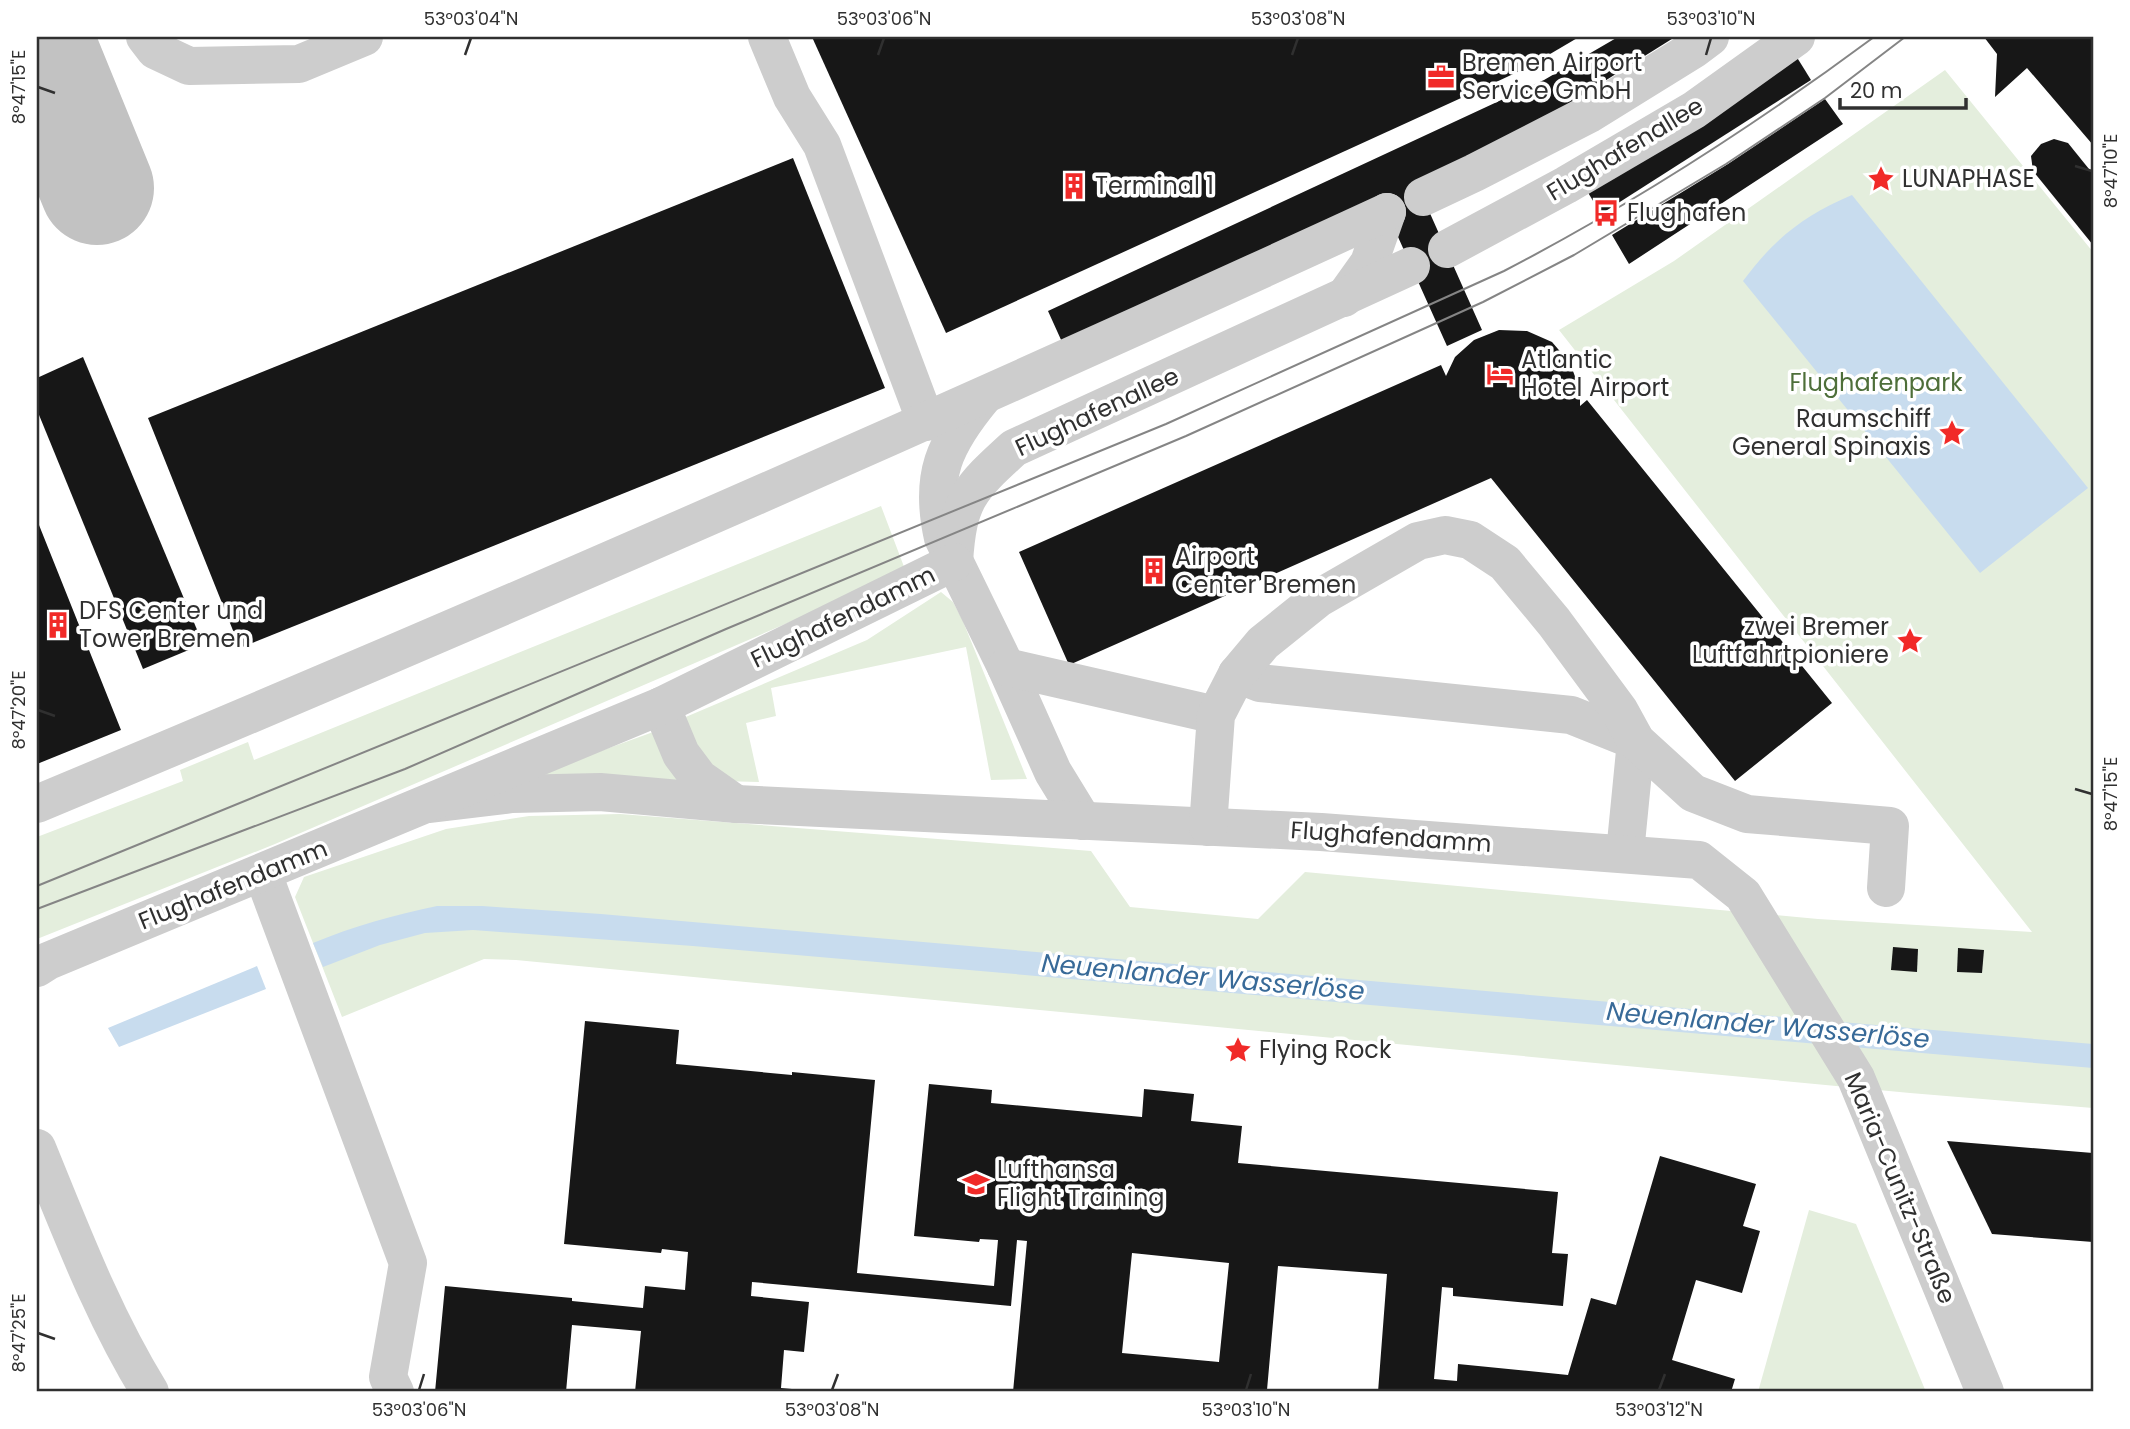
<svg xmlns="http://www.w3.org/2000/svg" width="2130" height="1429" viewBox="0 0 2130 1429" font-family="Poppins,sans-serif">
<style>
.green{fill:#e4eedd}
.water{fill:#c8dcee}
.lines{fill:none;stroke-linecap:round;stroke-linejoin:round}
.taxiway{stroke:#c2c2c2;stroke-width:114}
.building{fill:#171717;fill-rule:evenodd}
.minor{stroke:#cdcdcd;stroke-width:38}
.tram{stroke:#858585;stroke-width:2}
.ticks{fill:none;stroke:#303030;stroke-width:2.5}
.labels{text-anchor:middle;stroke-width:7;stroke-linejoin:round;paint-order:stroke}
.poi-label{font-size:24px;fill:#303030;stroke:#fff;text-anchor:start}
.street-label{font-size:24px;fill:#303030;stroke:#fff}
.park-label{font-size:24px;fill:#4e6f3a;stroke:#fff}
.water-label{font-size:26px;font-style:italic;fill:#386a98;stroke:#fff}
.neatline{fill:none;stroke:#303030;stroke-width:2.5}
.ticks-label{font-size:18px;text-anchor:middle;fill:#303030}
</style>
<rect width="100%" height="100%" fill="#fff"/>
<!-- green -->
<g class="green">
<polygon points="1945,70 2093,252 2093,1108 1910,1093 516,960 484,959 342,1017 295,897 304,877 446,829 529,816 620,814 1091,851 1130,907 1258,919 1305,872 1818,919 2032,932 1559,330 1674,261"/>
<polygon points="881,506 906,572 275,844 37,939 37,837 183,781 180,770 248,742 254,760"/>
<polygon points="941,592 953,602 962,619 1027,779 991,780 966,647 771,688 776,716 746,723 759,782 720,781 681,719 867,640"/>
<polygon points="656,731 685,784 523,779"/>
<polygon points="1809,1210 1856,1224 1926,1392 1758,1392"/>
</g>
<!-- water -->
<g class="water">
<path d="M 1852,195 L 2088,488 L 1980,573 L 1743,281 C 1775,238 1803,216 1852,195 Z"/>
<path d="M 437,906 L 482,906 L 601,914 L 2093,1044 L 2093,1068 L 693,946 L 473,930 L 425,933 L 380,945 L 323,967 L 313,943 C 354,926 394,915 437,906 Z"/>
<polygon points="257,966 266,989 119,1047 108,1028"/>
</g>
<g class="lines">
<!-- taxiway -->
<polyline class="taxiway" points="37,41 97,188"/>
</g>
<!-- building -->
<g class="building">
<polygon points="812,37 1579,37 1528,67 1494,83 946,333"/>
<polygon points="1618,37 1675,37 1544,119 1416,182 1482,330 1447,346 1381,199 1062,342 1048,311 1544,80"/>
<polygon points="1984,37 2093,37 2093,145 2027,68 1995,97 1997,54"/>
<polygon points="1793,51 1811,80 1601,214 1584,186"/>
<polygon points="1825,99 1843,124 1629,264 1612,235 1728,164"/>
<polygon points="2054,139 2068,143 2093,174 2093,245 2033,171 2031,156 2041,144"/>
<polygon points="793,158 885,388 240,648 148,418"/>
<polygon points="1499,330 1527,331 1552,342 1570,363 1580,390 1580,406 1587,400 1832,703 1735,781 1491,478 1069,665 1019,552 1441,365 1446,376 1455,357 1474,340"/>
<polygon points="83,357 203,644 143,669 37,410 37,378"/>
<polygon points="37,520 121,730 37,764"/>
<polygon points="1893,947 1918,949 1917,972 1891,970"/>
<polygon points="1958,948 1984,950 1982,973 1957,972"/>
<path d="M 585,1021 L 679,1030 L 676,1064 L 792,1075 L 792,1072 L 875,1080 L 857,1273 L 994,1286 L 998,1240 L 980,1239 L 979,1242 L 914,1236 L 929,1084 L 992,1090 L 991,1103 L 1142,1117 L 1144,1089 L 1194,1094 L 1191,1121 L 1242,1126 L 1238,1163 L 1558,1192 L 1552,1253 L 1568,1254 L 1563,1306 L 1453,1296 L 1453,1288 L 1442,1287 L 1434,1379 L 1457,1381 L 1458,1364 L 1568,1375 L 1591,1298 L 1616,1305 L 1660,1156 L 1756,1184 L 1743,1226 L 1760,1231 L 1742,1293 L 1696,1280 L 1672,1360 L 1735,1379 L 1731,1392 L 1378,1392 L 1387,1274 L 1278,1266 L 1267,1390 L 1275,1390 L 1275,1392 L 1013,1392 L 1027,1241 L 1017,1240 L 1011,1306 L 752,1282 L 751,1296 L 809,1302 L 804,1352 L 784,1350 L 781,1388 L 803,1390 L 803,1392 L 635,1392 L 641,1331 L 572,1325 L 566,1392 L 435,1392 L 445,1286 L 572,1298 L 572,1301 L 643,1308 L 645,1286 L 685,1290 L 688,1252 L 662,1249 L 661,1253 L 564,1244 ZM 1132,1253 L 1229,1263 L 1219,1362 L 1122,1353 Z"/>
<polygon points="1947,1141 2093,1153 2093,1242 1992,1234"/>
</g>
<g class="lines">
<!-- minor -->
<g class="minor">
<polyline points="145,37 155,50 189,66 299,64 364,37"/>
<polyline points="767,37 792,97 822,145 926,422"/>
<polyline points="1423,197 1474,173 1589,114 1694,49 1710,37"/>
<polyline points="1447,249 1566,185 1694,110 1796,37"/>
<polyline points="1344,298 1369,263 1387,212"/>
<path d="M 983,397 C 944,444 929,476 943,538 L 1006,667 L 1053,772 L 1083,821"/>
<path d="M 954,562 C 958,499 969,489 1014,448 L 1411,266"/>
<polyline points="1006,667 1216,715"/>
<polyline points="1237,674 1260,683 1571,715 1636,741 1625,853"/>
<polyline points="661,706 681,754 699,778 736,804"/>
<path d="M 37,804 C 490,615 940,418 1387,212"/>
<polyline points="430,804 512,794 600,792 736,804 1321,832 1699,860 1743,895 1856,1078 1985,1392"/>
<polyline points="1208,827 1216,715 1237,674 1263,643 1319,598 1418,541 1445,535 1470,540 1505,563 1554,622 1619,710 1636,741 1693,793 1747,814 1890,826 1886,888"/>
<polyline points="263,874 408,1263 388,1377 395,1392"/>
<polyline points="37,968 48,961 661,706 954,562"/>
<path d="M 37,1148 C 71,1231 103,1316 150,1392"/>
</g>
<!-- tram -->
<g class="tram">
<path d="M 37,886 L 1166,424 L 1504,271 C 1633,204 1758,123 1874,37"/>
<polyline points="37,909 405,769 726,629 1186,436 1483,302 1574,255 1726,164 1825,98 1905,37"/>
</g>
</g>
<!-- ticks -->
<path class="ticks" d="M 465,55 L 471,38M 878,55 L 884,38M 1292,55 L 1298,38M 1706,55 L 1711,38M 38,87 L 55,93M 2075,166 L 2092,171M 38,710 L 55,716M 2075,789 L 2092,794M 38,1333 L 55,1339M 419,1390 L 424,1374M 832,1390 L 838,1374M 1246,1390 L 1251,1374M 1659,1390 L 1665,1374"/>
<!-- icons -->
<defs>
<symbol id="office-bare" viewBox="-9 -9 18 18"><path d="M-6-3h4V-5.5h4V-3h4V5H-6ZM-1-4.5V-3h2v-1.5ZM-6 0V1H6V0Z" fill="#f12a28" stroke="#fff" stroke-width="2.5" paint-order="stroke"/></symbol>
<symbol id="sight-bare" viewBox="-9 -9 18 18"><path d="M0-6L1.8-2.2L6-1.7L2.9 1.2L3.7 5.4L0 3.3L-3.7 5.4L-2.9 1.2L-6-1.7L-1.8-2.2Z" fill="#f12a28" stroke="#fff" stroke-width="2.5" paint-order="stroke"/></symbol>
<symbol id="building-bare" viewBox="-9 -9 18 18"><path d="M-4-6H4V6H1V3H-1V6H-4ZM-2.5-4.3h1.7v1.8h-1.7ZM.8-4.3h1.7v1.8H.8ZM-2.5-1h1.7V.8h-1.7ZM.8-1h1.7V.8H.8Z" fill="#f12a28" stroke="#fff" stroke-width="2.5" paint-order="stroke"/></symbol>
<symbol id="bus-bare" viewBox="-9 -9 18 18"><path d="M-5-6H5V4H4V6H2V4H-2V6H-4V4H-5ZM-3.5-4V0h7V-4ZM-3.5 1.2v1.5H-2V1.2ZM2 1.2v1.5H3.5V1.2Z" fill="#f12a28" stroke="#fff" stroke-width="2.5" paint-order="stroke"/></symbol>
<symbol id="hotel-bare" viewBox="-9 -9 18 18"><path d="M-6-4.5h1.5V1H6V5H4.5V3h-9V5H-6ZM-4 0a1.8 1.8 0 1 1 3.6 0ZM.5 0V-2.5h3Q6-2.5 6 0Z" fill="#f12a28" stroke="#fff" stroke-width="2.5" paint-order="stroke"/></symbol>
<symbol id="university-bare" viewBox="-9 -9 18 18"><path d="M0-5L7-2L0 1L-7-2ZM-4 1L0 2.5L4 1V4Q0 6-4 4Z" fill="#f12a28" stroke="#fff" stroke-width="2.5" paint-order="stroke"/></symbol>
</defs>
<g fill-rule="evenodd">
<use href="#office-bare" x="1422" y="58" width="38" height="38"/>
<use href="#sight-bare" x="1862" y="160" width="38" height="38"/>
<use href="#building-bare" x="1055" y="167" width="38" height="38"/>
<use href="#bus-bare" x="1587" y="194" width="38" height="38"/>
<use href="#hotel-bare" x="1481" y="355" width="38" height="38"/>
<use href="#sight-bare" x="1933" y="414" width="38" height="38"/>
<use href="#building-bare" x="1135" y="552" width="38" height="38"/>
<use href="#building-bare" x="39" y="606" width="38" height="38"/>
<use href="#sight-bare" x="1891" y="622" width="38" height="38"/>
<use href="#sight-bare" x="1219" y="1031" width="38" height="38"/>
<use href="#university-bare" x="957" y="1165" width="38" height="38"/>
</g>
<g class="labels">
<!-- poi labels -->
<g class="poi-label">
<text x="1462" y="71">Bremen Airport<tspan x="1462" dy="28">Service GmbH</tspan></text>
<text x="1902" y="187">LUNAPHASE</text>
<text x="1095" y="194">Terminal 1</text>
<text x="1627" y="221">Flughafen</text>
<text x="1521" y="368">Atlantic<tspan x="1521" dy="28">Hotel Airport</tspan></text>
<text x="1931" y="427" text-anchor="end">Raumschiff<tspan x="1931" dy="28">General Spinaxis</tspan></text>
<text x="1175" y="565">Airport<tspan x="1175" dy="28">Center Bremen</tspan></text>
<text x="79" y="619">DFS Center und<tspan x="79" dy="28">Tower Bremen</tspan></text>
<text x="1889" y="635" text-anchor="end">zwei Bremer<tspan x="1889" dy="28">Luftfahrtpioniere</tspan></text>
<text x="1259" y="1058">Flying Rock</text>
<text x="997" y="1178">Lufthansa<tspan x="997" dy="28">Flight Training</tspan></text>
</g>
<!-- street labels -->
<g class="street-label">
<text transform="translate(1625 149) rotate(-31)" y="8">Flughafenallee</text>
<text transform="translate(1097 412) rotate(-25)" y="8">Flughafenallee</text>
<text transform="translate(843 617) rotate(-26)" y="8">Flughafendamm</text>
<text transform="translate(1391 837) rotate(4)" y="8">Flughafendamm</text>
<text transform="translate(233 885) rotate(-22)" y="8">Flughafendamm</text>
<text transform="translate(1900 1188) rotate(67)" y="8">Maria-Cunitz-Straße</text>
</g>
<!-- park labels -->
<g class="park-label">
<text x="1876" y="391">Flughafenpark</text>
</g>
<!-- water labels -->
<g class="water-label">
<text transform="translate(1203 977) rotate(5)" y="9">Neuenlander Wasserlöse</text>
<text transform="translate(1768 1025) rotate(5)" y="9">Neuenlander Wasserlöse</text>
</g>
</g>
<!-- border -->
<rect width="2130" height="1429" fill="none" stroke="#ffffff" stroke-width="77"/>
<!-- scale -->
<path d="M1840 98v10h126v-10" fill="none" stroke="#303030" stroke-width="3.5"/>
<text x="1850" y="98" font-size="21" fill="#303030" stroke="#ffffff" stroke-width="5" paint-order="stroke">20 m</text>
<rect x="38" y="38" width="2054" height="1352" class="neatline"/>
<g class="ticks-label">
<text x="471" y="25">53°03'04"N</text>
<text x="884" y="25">53°03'06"N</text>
<text x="1298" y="25">53°03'08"N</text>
<text x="1711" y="25">53°03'10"N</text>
<text transform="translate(19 87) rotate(-90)" y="6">8°47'15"E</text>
<text transform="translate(2111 171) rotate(-90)" y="6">8°47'10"E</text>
<text transform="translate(19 710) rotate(-90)" y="6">8°47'20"E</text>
<text transform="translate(2111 794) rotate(-90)" y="6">8°47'15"E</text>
<text transform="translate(19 1333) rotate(-90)" y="6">8°47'25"E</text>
<text x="419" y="1416">53°03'06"N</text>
<text x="832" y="1416">53°03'08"N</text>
<text x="1246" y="1416">53°03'10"N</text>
<text x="1659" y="1416">53°03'12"N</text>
</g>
</svg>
